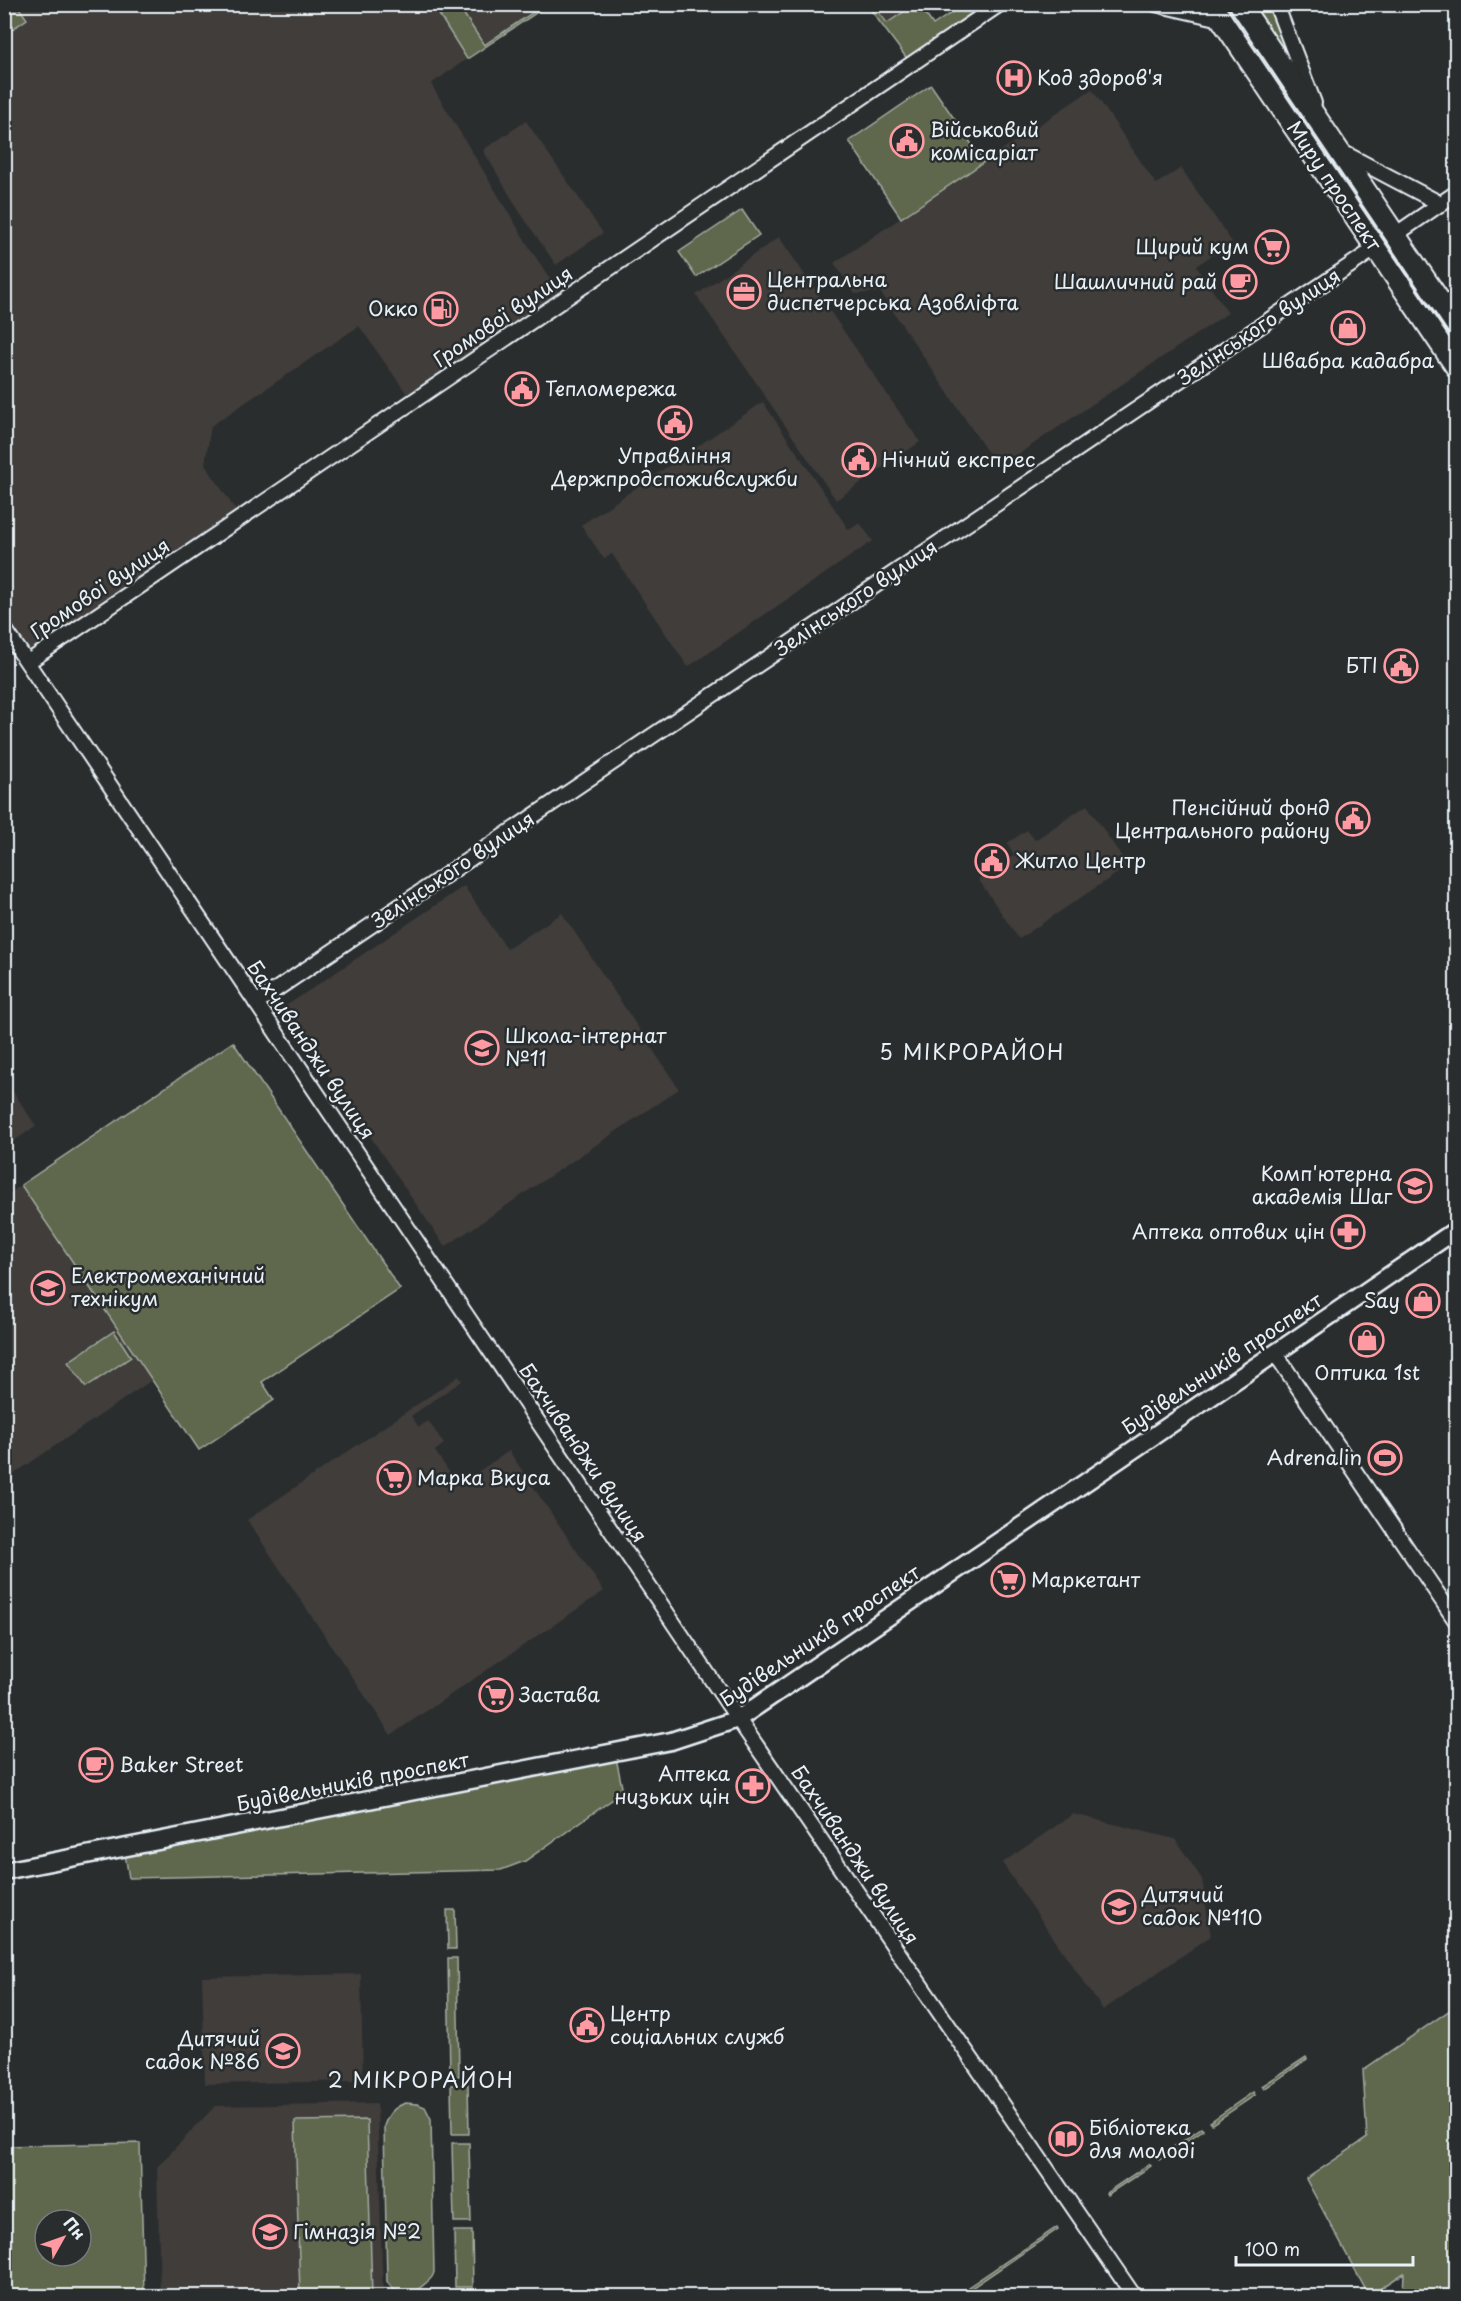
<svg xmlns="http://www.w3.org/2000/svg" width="1461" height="2301" viewBox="0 0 1461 2301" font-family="'Playpen Sans',sans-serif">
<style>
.built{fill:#3f3c3a}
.green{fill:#5e674d;stroke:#a3aca2;stroke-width:1.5;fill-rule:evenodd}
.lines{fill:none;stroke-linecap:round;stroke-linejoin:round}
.minor-casing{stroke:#e8f1f8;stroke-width:18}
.major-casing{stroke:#e8f1f8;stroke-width:21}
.highway-casing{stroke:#e8f1f8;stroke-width:24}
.minor{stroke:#2a2d2e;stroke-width:14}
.major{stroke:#2a2d2e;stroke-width:16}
.highway{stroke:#2a2d2e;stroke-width:20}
.labels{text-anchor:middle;stroke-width:5;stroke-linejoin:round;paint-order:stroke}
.poi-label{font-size:20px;fill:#e8f1f8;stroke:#2a2d2e;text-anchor:start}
.street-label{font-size:20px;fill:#e8f1f8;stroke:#2a2d2e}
.neighbourhood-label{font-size:21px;letter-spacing:1.5px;fill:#e8f1f8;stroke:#2a2d2e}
</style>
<rect width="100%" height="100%" fill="#2a2d2e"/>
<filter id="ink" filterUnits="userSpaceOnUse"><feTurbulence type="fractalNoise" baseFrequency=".0167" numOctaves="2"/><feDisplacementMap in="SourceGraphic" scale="12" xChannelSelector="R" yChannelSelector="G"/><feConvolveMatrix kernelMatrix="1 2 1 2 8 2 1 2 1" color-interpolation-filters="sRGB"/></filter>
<g filter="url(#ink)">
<!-- built -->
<g class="built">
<polygon points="17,5 433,5 467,59 431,84 533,253 561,295 409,397 359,326 211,426 205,464 237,512 30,652 4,614 4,34 27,19"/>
<polygon points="458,5 544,5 484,45"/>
<polygon points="873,5 914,5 887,23"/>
<polygon points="1092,89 1156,184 1181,168 1232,242 1196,266 1228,313 998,468 880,292 855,294 834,263"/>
<polygon points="526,121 603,233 556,265 519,211 483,150"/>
<polygon points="779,237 920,442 836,500 696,295"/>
<polygon points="763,402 849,530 860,523 873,541 688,667 612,554 604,559 581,525"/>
<polygon points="1087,805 1128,866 1019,939 978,879 1014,855 1007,843 1027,830 1035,840"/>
<polygon points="464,886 507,949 562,913 679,1089 445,1247 283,1008"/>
<polygon points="5,1079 36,1126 5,1147 4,1147"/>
<polygon points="21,1185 152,1380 5,1480 5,1197"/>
<polygon points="459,1376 462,1381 411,1416 419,1427 428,1421 436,1432 444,1444 435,1451 458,1485 509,1451 604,1591 391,1735 247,1520"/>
<polygon points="1073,1814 1175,1839 1202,1879 1211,1936 1103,2010 1002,1863"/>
<polygon points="361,1974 363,2081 205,2084 202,1977"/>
<polygon points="377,2103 383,2296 160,2296 157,2167 215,2106"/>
</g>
<!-- green -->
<g class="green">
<polygon points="5,4 17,5 27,19 5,34"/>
<polygon points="433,5 458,5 484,45 544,5 548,5 467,59"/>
<polygon points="867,5 873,5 887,23 914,5 922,5 920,6 933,25 963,5 991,5 908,60"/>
<polygon points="1252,5 1271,5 1297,71"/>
<polygon points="931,85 984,162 901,218 849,141"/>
<polygon points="742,210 759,235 696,277 679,252"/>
<polygon points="233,1042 400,1289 262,1382 274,1400 199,1450 21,1185"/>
<polygon points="114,1331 131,1357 86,1387 68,1362"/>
<polygon points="616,1758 623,1792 525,1861 501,1870 129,1878 125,1854 471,1786 472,1789 555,1773 554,1770"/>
<polygon points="447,1910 455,1910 456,1949 448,1949"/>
<polygon points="448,1958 457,1958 459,2076 450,2076"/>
<polygon points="1456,2006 1456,2296 1403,2296 1404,2273 1369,2296 1306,2179 1367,2138 1363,2070"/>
<polygon points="1306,2057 1307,2059 1264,2089 1262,2086"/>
<polygon points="468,2084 469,2134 452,2134 451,2085"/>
<polygon points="1253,2092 1255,2095 1212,2124 1210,2122"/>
<path d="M 405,2103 L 417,2104 L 425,2107 L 431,2119 L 434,2272 C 433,2278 430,2279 426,2283 C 411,2296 401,2301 387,2282 L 384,2126 C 388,2114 393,2108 405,2103 Z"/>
<polygon points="367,2120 372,2296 300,2296 295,2121"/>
<polygon points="1201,2128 1203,2130 1159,2160 1158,2158"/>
<path d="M 140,2143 L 144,2296 L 5,2296 L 5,2146 ZM 45,2220 L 81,2220 L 81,2256 L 45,2256 Z"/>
<polygon points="452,2143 469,2143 471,2222 454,2222"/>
<polygon points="1149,2164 1151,2166 1107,2195 1106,2193"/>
<polygon points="1057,2227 1058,2229 970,2289 968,2287"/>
<polygon points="454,2231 472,2231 473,2287 455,2287"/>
</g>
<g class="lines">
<defs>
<g id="minor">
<polyline points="1155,4 1221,19"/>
<polyline points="1276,4 1314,103"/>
<polyline points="1342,152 1441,204"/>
<polyline points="1395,235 1456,193"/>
<polyline points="4,628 738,1719 1134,2296"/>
<polyline points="28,662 1000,4"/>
<polyline points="256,1003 1376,248"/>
<polyline points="1275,1353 1456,1621"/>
</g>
<polyline id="major" points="4,1871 671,1741 738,1719 1456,1230"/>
<g id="highway">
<polyline points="1211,4 1456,367"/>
<polyline points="1240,4 1456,325"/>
</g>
</defs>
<!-- minor casing -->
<use href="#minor" class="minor-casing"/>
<!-- major casing -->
<use href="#major" class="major-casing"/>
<!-- highway casing -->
<use href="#highway" class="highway-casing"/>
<!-- minor -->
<use href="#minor" class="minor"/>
<!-- major -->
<use href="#major" class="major"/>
<!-- highway -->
<use href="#highway" class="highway"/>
</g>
</g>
<!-- icons -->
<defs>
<symbol id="hospital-ring" viewBox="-11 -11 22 22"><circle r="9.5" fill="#2a2d2e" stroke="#ff9aa2" stroke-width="1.5"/><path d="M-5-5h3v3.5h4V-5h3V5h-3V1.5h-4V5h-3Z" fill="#ff9aa2"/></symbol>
<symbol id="civic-ring" viewBox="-11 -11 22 22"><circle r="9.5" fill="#2a2d2e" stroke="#ff9aa2" stroke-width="1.5"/><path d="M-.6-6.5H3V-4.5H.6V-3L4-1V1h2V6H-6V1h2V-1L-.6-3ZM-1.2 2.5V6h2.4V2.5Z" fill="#ff9aa2"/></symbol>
<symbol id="supermarket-ring" viewBox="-11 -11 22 22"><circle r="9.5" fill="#2a2d2e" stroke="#ff9aa2" stroke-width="1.5"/><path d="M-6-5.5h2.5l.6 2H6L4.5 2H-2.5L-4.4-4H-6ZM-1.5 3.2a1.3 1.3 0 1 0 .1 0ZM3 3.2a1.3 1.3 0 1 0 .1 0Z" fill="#ff9aa2"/></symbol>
<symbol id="cafe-ring" viewBox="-11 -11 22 22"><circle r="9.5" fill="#2a2d2e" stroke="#ff9aa2" stroke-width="1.5"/><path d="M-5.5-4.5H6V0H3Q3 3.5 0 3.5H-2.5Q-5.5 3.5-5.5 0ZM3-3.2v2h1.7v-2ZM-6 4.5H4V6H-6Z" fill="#ff9aa2"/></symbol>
<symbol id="office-ring" viewBox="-11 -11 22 22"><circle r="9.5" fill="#2a2d2e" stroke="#ff9aa2" stroke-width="1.5"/><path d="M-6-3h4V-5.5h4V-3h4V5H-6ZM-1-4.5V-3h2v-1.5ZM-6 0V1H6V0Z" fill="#ff9aa2"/></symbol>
<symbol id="fuel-ring" viewBox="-11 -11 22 22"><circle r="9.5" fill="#2a2d2e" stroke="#ff9aa2" stroke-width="1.5"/><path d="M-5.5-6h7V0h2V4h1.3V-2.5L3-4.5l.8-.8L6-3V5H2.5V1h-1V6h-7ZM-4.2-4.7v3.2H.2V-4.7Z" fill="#ff9aa2"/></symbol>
<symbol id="shop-ring" viewBox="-11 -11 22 22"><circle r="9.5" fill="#2a2d2e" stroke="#ff9aa2" stroke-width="1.5"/><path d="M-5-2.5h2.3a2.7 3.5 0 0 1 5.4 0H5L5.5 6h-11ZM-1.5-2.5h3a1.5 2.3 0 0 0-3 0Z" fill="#ff9aa2"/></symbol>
<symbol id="school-ring" viewBox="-11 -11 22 22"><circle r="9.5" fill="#2a2d2e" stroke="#ff9aa2" stroke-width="1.5"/><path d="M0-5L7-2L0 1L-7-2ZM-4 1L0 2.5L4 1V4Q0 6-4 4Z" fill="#ff9aa2"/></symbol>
<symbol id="pharmacy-ring" viewBox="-11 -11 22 22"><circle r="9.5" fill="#2a2d2e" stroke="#ff9aa2" stroke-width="1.5"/><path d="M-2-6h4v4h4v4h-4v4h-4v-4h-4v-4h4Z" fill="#ff9aa2"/></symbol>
<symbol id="university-ring" viewBox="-11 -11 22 22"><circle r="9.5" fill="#2a2d2e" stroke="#ff9aa2" stroke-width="1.5"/><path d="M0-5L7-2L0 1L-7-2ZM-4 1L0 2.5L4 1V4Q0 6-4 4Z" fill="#ff9aa2"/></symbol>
<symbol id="stadium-ring" viewBox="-11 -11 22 22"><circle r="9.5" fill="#2a2d2e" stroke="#ff9aa2" stroke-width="1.5"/><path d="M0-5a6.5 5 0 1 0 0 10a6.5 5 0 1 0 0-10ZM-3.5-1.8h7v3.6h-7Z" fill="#ff9aa2"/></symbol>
<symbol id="library-ring" viewBox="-11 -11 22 22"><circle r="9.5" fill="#2a2d2e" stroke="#ff9aa2" stroke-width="1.5"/><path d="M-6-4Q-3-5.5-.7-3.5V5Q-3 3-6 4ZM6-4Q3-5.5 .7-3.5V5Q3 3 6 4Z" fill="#ff9aa2"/></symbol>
</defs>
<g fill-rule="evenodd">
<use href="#hospital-ring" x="995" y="59" width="38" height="38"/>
<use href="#civic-ring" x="888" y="122" width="38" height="38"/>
<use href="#supermarket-ring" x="1253" y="228" width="38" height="38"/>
<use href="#cafe-ring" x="1221" y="263" width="38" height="38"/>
<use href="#office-ring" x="725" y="273" width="38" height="38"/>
<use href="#fuel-ring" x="422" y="290" width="38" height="38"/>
<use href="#shop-ring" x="1329" y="309" width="38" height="38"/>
<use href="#civic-ring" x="503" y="370" width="38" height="38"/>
<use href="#civic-ring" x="656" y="404" width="38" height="38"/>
<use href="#civic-ring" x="840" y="441" width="38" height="38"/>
<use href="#civic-ring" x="1382" y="647" width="38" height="38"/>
<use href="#civic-ring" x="1334" y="800" width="38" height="38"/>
<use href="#civic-ring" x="973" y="842" width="38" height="38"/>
<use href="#school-ring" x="463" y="1029" width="38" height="38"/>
<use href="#school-ring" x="1396" y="1167" width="38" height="38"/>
<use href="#pharmacy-ring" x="1329" y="1213" width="38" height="38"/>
<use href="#university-ring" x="29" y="1269" width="38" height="38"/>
<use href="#shop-ring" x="1404" y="1282" width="38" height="38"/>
<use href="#shop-ring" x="1348" y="1321" width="38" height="38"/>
<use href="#stadium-ring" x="1366" y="1439" width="38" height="38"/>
<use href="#supermarket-ring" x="375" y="1459" width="38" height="38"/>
<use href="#supermarket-ring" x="989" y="1561" width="38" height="38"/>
<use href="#supermarket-ring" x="477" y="1676" width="38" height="38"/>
<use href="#cafe-ring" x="77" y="1746" width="38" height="38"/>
<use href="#pharmacy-ring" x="734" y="1767" width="38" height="38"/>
<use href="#school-ring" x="1100" y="1888" width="38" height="38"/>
<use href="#civic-ring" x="568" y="2006" width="38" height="38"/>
<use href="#school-ring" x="264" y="2032" width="38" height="38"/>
<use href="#library-ring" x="1047" y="2120" width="38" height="38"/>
<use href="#school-ring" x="251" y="2213" width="38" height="38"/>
</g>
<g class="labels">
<!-- poi labels -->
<g class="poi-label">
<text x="1037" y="85">Код здоров'я</text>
<text x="930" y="137">Військовий<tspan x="930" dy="23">комісаріат</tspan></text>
<text x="1249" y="254" text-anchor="end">Щирий кум</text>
<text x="767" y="287">Центральна<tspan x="767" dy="23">диспетчерська Азовліфта</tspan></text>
<text x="1217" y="289" text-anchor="end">Шашличний рай</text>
<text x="418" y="316" text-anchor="end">Окко</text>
<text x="1348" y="368" text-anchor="middle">Швабра кадабра</text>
<text x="545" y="396">Тепломережа</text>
<text x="675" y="463" text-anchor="middle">Управління<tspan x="675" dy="23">Держпродспоживслужби</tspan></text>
<text x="882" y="467">Нічний експрес</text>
<text x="1378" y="673" text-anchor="end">БТІ</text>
<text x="1330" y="815" text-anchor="end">Пенсійний фонд<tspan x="1330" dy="23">Центрального району</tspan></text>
<text x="1015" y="868">Житло Центр</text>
<text x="505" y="1043">Школа-інтернат<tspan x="505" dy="23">№11</tspan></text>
<text x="1392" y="1181" text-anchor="end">Комп'ютерна<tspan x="1392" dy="23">академія Шаг</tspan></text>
<text x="1325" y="1239" text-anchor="end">Аптека оптових цін</text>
<text x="71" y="1283">Електромеханічний<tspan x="71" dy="23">технікум</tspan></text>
<text x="1400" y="1308" text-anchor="end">Say</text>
<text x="1367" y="1380" text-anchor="middle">Оптика 1st</text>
<text x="1362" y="1465" text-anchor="end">Adrenalin</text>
<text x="417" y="1485">Марка Вкуса</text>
<text x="1031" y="1587">Маркетант</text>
<text x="519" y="1702">Застава</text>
<text x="119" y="1772">Baker Street</text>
<text x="730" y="1781" text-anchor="end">Аптека<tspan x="730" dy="23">низьких цін</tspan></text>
<text x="1142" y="1902">Дитячий<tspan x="1142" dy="23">садок №110</tspan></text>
<text x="610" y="2021">Центр<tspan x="610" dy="23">соціальних служб</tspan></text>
<text x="260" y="2046" text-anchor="end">Дитячий<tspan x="260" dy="23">садок №86</tspan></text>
<text x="1089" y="2135">Бібліотека<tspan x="1089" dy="23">для молоді</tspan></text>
<text x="293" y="2239">Гімназія №2</text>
</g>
<!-- street labels -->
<g class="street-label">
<text transform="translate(1334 186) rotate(56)" y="7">Миру проспект</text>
<text transform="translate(503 317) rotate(-34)" y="7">Громової вулиця</text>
<text transform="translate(1259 327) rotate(-34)" y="7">Зелінського вулиця</text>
<text transform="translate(100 589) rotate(-34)" y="7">Громової вулиця</text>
<text transform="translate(856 598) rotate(-34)" y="7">Зелінського вулиця</text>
<text transform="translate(453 870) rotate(-34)" y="7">Зелінського вулиця</text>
<text transform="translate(311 1050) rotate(56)" y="7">Бахчиванджи вулиця</text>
<text transform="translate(1222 1364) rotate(-34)" y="7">Будівельників проспект</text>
<text transform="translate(583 1453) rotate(56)" y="7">Бахчиванджи вулиця</text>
<text transform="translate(820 1636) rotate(-34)" y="7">Будівельників проспект</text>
<text transform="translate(353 1782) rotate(-11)" y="7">Будівельників проспект</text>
<text transform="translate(855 1855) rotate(56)" y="7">Бахчиванджи вулиця</text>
</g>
<!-- neighbourhood labels -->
<g class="neighbourhood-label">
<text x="972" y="1060">5 МІКРОРАЙОН</text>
<text x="421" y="2088">2 МІКРОРАЙОН</text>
</g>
</g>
<!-- margin -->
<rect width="1461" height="2301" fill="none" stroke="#2a2d2e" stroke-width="24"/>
<rect x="12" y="12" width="1437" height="2277" fill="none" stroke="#e8f1f8" stroke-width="2" filter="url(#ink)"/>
<!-- north arrow -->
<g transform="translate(63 2238) rotate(50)"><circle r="28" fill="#2a2d2e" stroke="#767b7f" stroke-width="1.5"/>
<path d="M0-4.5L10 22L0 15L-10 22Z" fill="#ff9aa2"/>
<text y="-9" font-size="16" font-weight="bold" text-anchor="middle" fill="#e8f1f8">Пн</text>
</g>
<!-- scale -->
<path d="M1236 2256v9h177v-9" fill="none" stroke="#e8f1f8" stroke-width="3"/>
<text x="1245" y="2256" font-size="18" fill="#e8f1f8" stroke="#2a2d2e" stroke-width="4.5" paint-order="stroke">100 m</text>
</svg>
